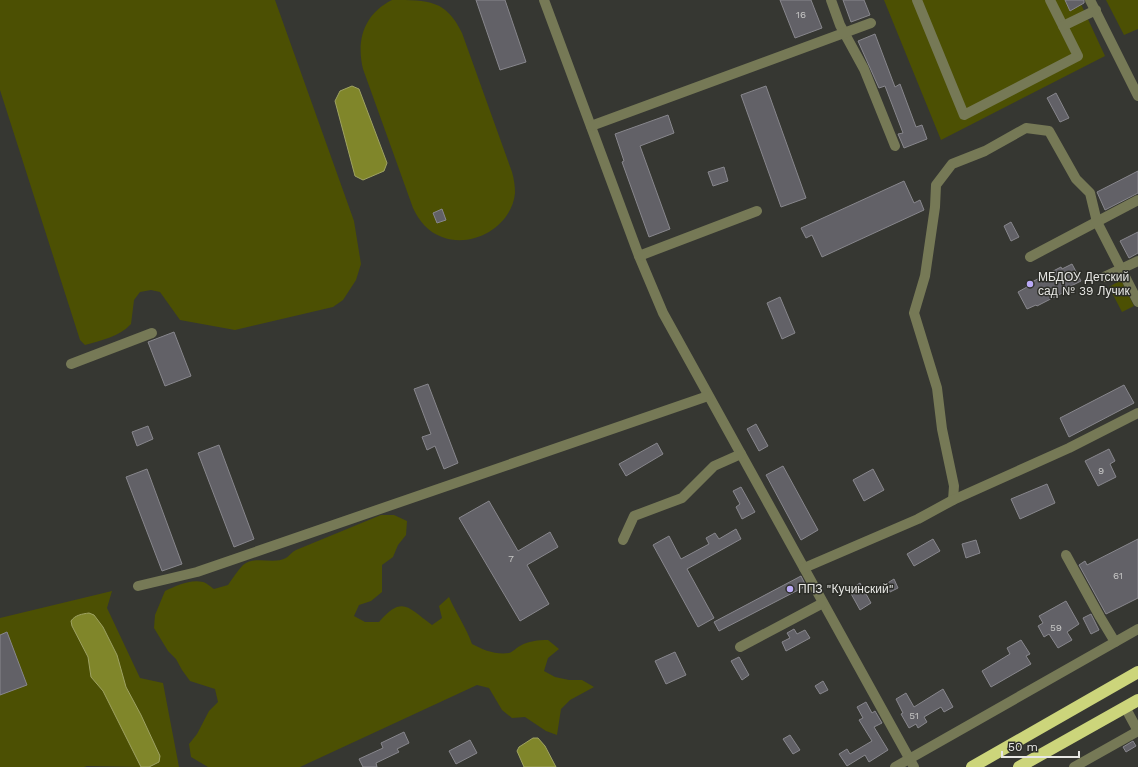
<svg xmlns="http://www.w3.org/2000/svg" width="1138" height="767" viewBox="0 0 1138 767" font-family="'Work Sans',sans-serif">
<style>
.green{fill:#4c5003}
.water{fill:#80862a;stroke:#9fa362}
.building{fill:#626167;stroke:#88878d}
.lines{fill:none;stroke-linecap:round;stroke-linejoin:round}
.minor{stroke:#767956;stroke-width:10}
.highway{stroke:#ccd57b;stroke-width:12}
.poi-dot{fill:#baaaf6;stroke:#2c2d28;stroke-width:1.5}
.labels{text-anchor:middle;stroke-width:3;stroke-linejoin:round;paint-order:stroke}
.number-label{font-size:10px;fill:#c6c6c5}
.poi-label{font-size:12px;fill:#e7e7e4;stroke:#2c2d28;text-anchor:start}
</style>
<rect width="100%" height="100%" fill="#363732"/>
<!-- green -->
<g class="green">
<path d="M 0,0 L 275,0 L 354,221 L 361,264 L 356,280 L 343,300 L 333,307 L 235,330 L 180,320 L 160,292 L 151,290 L 140,292 L 134,300 L 131,324 C 119,337 102,340 85,345 L 80,340 L 0,90 Z"/>
<path d="M 392,0 C 429,0 446,0 462,33 L 512,172 C 514,179 515,186 515,193 C 512,226 473,249 442,237 C 428,232 419,221 413,208 L 363,69 C 356,40 364,14 392,0 Z"/>
<polygon points="884,0 1083,0 1080,2 1105,56 941,140"/>
<polygon points="1106,0 1138,0 1138,29 1124,35"/>
<polygon points="1121,280 1134,306 1122,312 1109,287"/>
<path d="M 381,515 L 394,515 L 407,521 L 406,535 L 398,545 L 393,557 L 382,565 L 382,592 L 371,601 L 359,605 L 354,616 L 365,622 L 379,622 C 403,594 409,609 432,625 L 442,618 L 439,606 L 449,597 C 456,613 466,627 472,644 C 483,650 496,655 509,653 C 513,652 516,648 520,646 C 528,641 538,640 548,640 L 559,649 L 548,658 L 544,671 L 555,677 L 569,680 L 582,680 L 594,687 L 570,700 L 561,709 L 557,735 L 546,731 L 525,717 L 512,718 L 502,710 L 489,688 L 477,685 L 300,767 L 208,767 L 191,757 L 189,744 L 197,734 L 209,711 L 218,702 L 215,689 L 190,681 L 182,670 L 176,659 L 168,651 L 154,628 L 155,615 L 165,591 C 176,586 190,579 203,582 C 207,583 211,587 214,589 L 228,585 C 233,578 237,571 243,565 C 255,555 273,565 286,558 C 289,556 292,552 296,550 Z"/>
<polygon points="112,591 107,608 140,678 163,683 179,767 149,767 159,762 160,756 141,715 126,687 117,655 103,627 72,626 88,657 91,677 103,690 141,767 87,766 84,767 0,767 0,618"/>
</g>
<!-- water -->
<g class="water">
<polygon points="352,86 359,89 387,163 384,171 363,180 355,176 335,101 340,91"/>
<path d="M 89,613 L 94,615 L 103,627 L 117,655 L 126,687 L 141,715 L 160,756 L 159,762 L 149,767 L 141,767 L 103,691 L 91,677 L 88,657 L 72,626 L 71,621 C 75,615 82,614 89,613 Z"/>
<polygon points="533,738 538,738 545,746 556,767 524,767 517,751 519,747"/>
</g>
<!-- building -->
<g class="building">
<polygon points="476,0 505,0 526,62 500,70"/>
<polygon points="780,0 811,0 822,28 795,38"/>
<polygon points="843,0 864,0 870,15 851,22"/>
<polygon points="1065,0 1084,0 1084,3 1070,11"/>
<polygon points="875,34 895,87 900,84 916,127 922,125 927,139 904,148 898,134 903,133 885,86 879,88 858,41"/>
<polygon points="766,86 806,198 781,207 741,95"/>
<polygon points="1056,93 1069,118 1060,122 1047,98"/>
<polygon points="668,115 674,133 640,146 670,229 649,237 622,162 624,161 615,134"/>
<polygon points="724,167 728,181 713,186 708,172"/>
<polygon points="1138,171 1138,193 1105,210 1097,192"/>
<polygon points="904,181 914,203 920,200 924,210 822,257 812,235 806,238 801,228"/>
<polygon points="442,209 446,220 437,223 433,213"/>
<polygon points="1011,222 1019,237 1011,241 1004,226"/>
<polygon points="1138,232 1138,253 1129,258 1120,241"/>
<polygon points="1072,264 1081,281 1071,286 1072,288 1037,306 1036,305 1027,309 1018,292 1027,287 1026,285 1061,267 1062,269"/>
<polygon points="780,297 795,333 782,339 767,303"/>
<polygon points="174,332 191,376 165,386 148,342"/>
<polygon points="428,384 458,463 444,469 435,446 427,450 422,437 431,434 414,389"/>
<polygon points="1124,385 1134,403 1069,437 1060,418"/>
<polygon points="756,424 768,446 759,451 747,429"/>
<polygon points="148,426 153,439 137,446 132,432"/>
<polygon points="657,443 663,454 626,476 619,464"/>
<polygon points="219,445 254,539 234,547 198,453"/>
<polygon points="1109,449 1115,461 1110,464 1116,477 1098,486 1085,461"/>
<polygon points="783,466 818,530 801,540 766,475"/>
<polygon points="147,469 182,564 162,571 126,477"/>
<polygon points="873,469 884,490 864,501 853,480"/>
<polygon points="1047,484 1055,503 1020,519 1011,499"/>
<polygon points="741,487 755,512 742,519 736,507 740,504 733,491"/>
<polygon points="489,501 518,551 550,532 558,547 527,565 549,604 520,621 459,518"/>
<polygon points="736,529 741,539 687,569 714,618 698,627 653,545 669,536 681,559 709,544 706,538 715,533 719,539"/>
<polygon points="933,539 940,551 914,566 907,554"/>
<polygon points="1138,539 1138,598 1106,614 1079,565 1085,561 1087,565"/>
<polygon points="976,540 980,553 966,558 962,544"/>
<polygon points="801,576 806,586 719,631 714,622"/>
<polygon points="894,579 898,588 890,592 886,584"/>
<polygon points="860,583 871,603 860,610 849,590"/>
<polygon points="1066,601 1079,624 1067,632 1072,640 1058,648 1049,634 1044,637 1038,626 1043,623 1039,616"/>
<polygon points="1091,614 1099,630 1091,634 1083,618"/>
<polygon points="794,629 797,634 805,630 810,638 786,651 782,642 790,638 787,633"/>
<polygon points="7,632 27,685 0,695 0,635"/>
<polygon points="1021,640 1030,654 1026,656 1031,664 991,687 982,671 1010,654 1007,648"/>
<polygon points="675,652 686,675 666,684 655,661"/>
<polygon points="739,657 749,675 742,680 731,661"/>
<polygon points="823,681 828,690 820,694 815,686"/>
<polygon points="943,689 953,707 944,712 941,707 924,717 927,722 918,728 916,724 909,728 901,714 903,713 896,699 906,693 914,707"/>
<polygon points="866,702 872,713 875,711 882,723 874,727 888,750 869,762 865,755 847,766 839,754 847,749 850,754 872,741 859,720 863,718 857,707"/>
<polygon points="404,732 409,743 397,749 399,752 376,763 377,767 363,767 359,759 383,748 381,743"/>
<polygon points="790,735 800,750 793,754 783,739"/>
<polygon points="470,740 477,753 456,764 449,751"/>
<polygon points="1133,741 1136,746 1126,752 1123,747"/>
</g>
<g class="lines">
<!-- minor -->
<g class="minor">
<polyline points="544,0 639,256 663,313 914,767"/>
<polyline points="831,0 840,25 864,69 895,146"/>
<polyline points="917,0 964,115 1078,56 1050,0"/>
<polyline points="1090,0 1138,96"/>
<polyline points="1063,26 1096,10"/>
<polyline points="591,126 871,23"/>
<polyline points="639,256 757,211"/>
<polyline points="1030,257 1138,200"/>
<polyline points="1104,277 1138,261"/>
<polyline points="71,364 152,333"/>
<polyline points="953,500 954,486 942,429 937,388 914,313 925,276 935,207 936,185 952,164 985,151 1026,128 1049,131 1076,179 1090,193 1097,222 1138,302"/>
<polyline points="623,540 634,516 682,498 714,466 741,454"/>
<polyline points="1066,555 1100,617 1115,642"/>
<polyline points="804,568 918,519 953,500 1069,448 1138,413"/>
<polyline points="138,586 197,572 708,396"/>
<polyline points="740,647 823,603"/>
<polyline points="1125,707 1138,731"/>
<polyline points="895,767 1138,629"/>
<polyline points="1074,767 1138,731"/>
</g>
<!-- highway -->
<g class="highway">
<polyline points="972,767 1138,672"/>
<polyline points="1019,767 1138,700"/>
</g>
</g>
<!-- markers -->
<g class="poi-dot">
<circle cx="1030" cy="284" r="4"/>
<circle cx="790" cy="589" r="4"/>
</g>
<g class="labels">
<!-- number labels -->
<g class="number-label">
<text x="801" y="18">16</text>
<text x="1101" y="474">9</text>
<text x="511" y="562">7</text>
<text x="1118" y="579">61</text>
<text x="1056" y="631">59</text>
<text x="914" y="719">51</text>
</g>
<!-- poi labels -->
<g class="poi-label">
<text x="1038" y="281">МБДОУ Детский<tspan x="1038" dy="14">сад № 39 Лучик</tspan></text>
<text x="798" y="593">ППЗ "Кучинский"</text>
</g>
</g>
<!-- scale -->
<path d="M1002 751v6h77v-6" fill="none" stroke="#e7e7e4" stroke-width="2"/>
<text x="1008" y="751" font-size="12" fill="#e7e7e4" stroke="#2c2d28" stroke-width="3" paint-order="stroke">50 m</text>
</svg>
